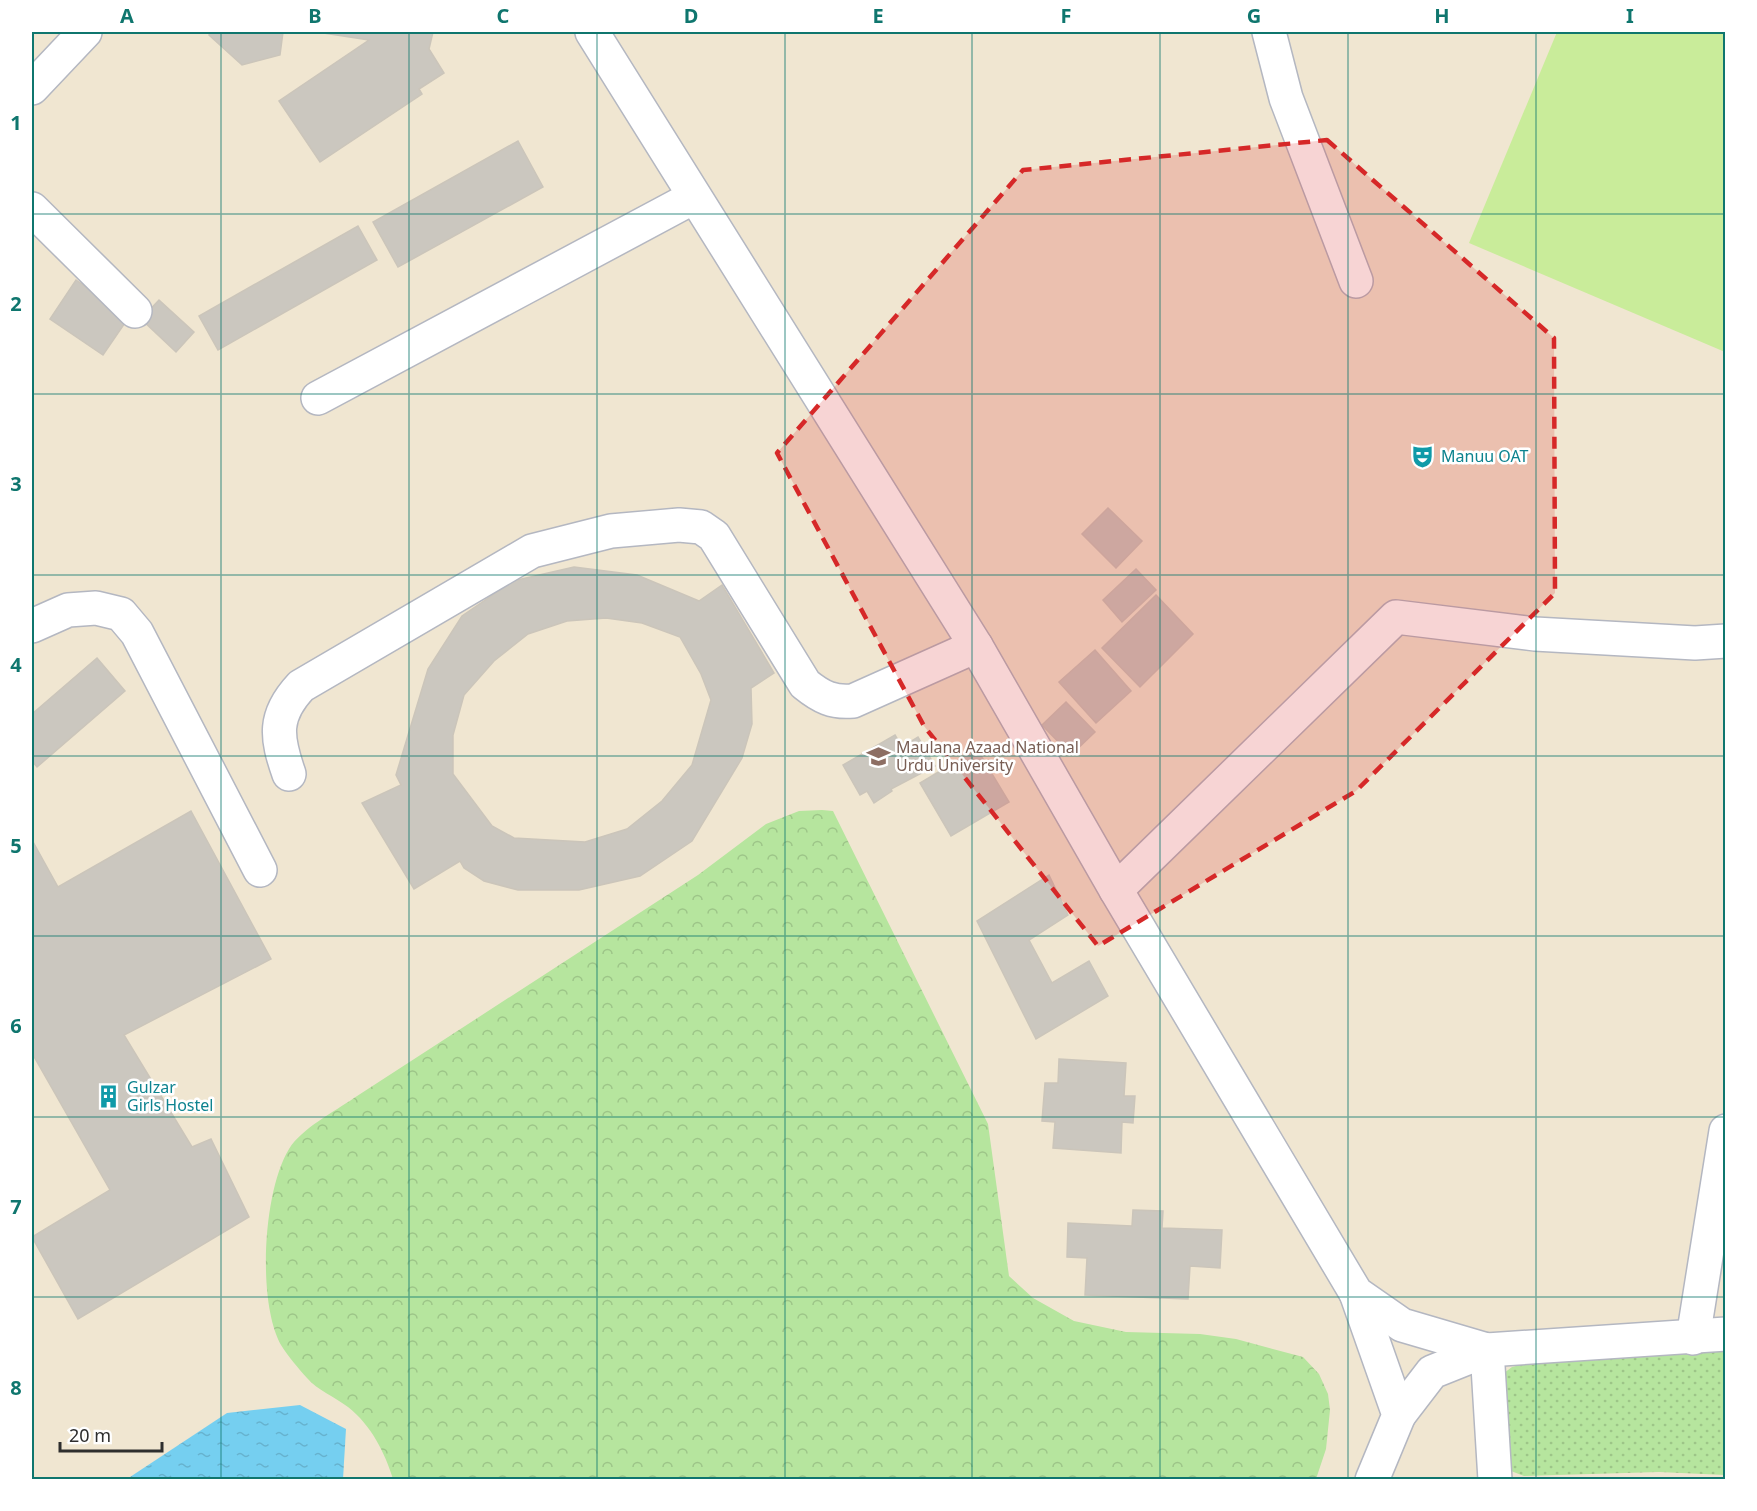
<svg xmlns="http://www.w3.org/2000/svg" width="1757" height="1511" viewBox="0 0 1757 1511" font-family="'Noto Sans',sans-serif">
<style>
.education{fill:#f0e6d1}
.grass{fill:url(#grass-dots)}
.forest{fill:url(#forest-crowns)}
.pitch{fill:#c9ec9a}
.water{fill:url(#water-ripples)}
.building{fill:#cbc7bf;stroke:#cbc5ba;stroke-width:1.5;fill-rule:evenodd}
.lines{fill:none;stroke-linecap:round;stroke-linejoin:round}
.minor-casing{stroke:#b4b7c1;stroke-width:36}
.minor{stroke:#fff;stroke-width:33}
.marked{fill:#d62828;fill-opacity:0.2;stroke:#d62828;stroke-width:4.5;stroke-dasharray:12 8;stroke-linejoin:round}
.grid{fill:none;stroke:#0f766e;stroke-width:1.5;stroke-opacity:0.55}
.labels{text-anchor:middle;stroke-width:5;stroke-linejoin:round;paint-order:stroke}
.culture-label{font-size:16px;fill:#0d838f;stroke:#fff;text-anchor:start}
.education-label{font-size:16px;fill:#785e54;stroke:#fff;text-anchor:start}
.neatline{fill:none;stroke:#0f766e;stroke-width:2}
.grid-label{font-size:20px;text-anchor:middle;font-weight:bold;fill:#0f766e}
</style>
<defs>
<pattern id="grass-dots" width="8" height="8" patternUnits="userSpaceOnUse" patternTransform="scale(1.5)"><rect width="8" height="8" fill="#b6e59e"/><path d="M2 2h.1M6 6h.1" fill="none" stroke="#9dc588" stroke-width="1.8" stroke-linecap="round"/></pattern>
<pattern id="forest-crowns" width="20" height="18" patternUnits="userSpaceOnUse" patternTransform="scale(1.5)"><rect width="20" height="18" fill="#b6e59e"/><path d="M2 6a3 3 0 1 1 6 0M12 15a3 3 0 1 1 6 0" fill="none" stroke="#9dc588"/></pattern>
<pattern id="water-ripples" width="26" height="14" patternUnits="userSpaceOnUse" patternTransform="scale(1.5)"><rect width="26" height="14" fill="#75cff0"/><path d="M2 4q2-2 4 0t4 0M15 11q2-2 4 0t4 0" fill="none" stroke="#66b2ce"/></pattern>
</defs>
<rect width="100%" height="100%" fill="#efe9e1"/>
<!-- education -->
<rect class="education" x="32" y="32" width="1693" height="1447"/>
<!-- grass -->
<polygon class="grass" points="1725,1350 1725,1475 1659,1472 1524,1476 1511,1471 1507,1461 1504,1373 1512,1367 1528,1363"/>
<!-- forest -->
<path class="forest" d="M 822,810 L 833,811 L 988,1124 L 1009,1276 L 1033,1298 L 1074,1321 L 1126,1332 L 1200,1334 L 1236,1339 L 1303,1357 L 1319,1374 L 1328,1394 L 1330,1410 L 1326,1449 L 1316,1479 L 393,1479 C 385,1453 371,1425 348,1407 C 335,1397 317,1390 307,1378 C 298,1368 288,1356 281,1345 C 257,1302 263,1191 289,1149 C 302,1128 334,1112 354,1098 L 698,875 L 766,824 L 799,811 Z"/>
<!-- pitch -->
<polygon class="pitch" points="1557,32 1725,32 1725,352 1469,243"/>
<!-- water -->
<polygon class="water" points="300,1405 346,1429 343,1479 127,1479 227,1413"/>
<!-- building -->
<g class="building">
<polygon points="210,32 283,32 280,55 242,65 209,35"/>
<polygon points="317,32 433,32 429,49 444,73 419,89 422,94 320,162 279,101 369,40"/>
<polygon points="518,141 543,187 398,267 373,222"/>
<polygon points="358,226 377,260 218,350 199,316"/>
<polygon points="76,280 129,317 103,355 50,319"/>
<polygon points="159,300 194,332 176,352 141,319"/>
<polygon points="1108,508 1142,541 1116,568 1082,534"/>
<path d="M 574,567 L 637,575 L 699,601 L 722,585 L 774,673 L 751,688 L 752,724 L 742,758 L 692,841 L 640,876 L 579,890 L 518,890 L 484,881 L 464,868 L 460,861 L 414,889 L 362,803 L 401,785 L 396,775 L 428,669 L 462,616 L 513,581 ZM 606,618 L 642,623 L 680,637 L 701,674 L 711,700 L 692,765 L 662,801 L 627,829 L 585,842 L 514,838 L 492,826 L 453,774 L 453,735 L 464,695 L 494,661 L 528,634 L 567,621 Z"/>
<polygon points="1136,569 1156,590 1122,622 1103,600"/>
<polygon points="1156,595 1193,634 1140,687 1102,648"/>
<polygon points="1095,650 1131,691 1096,723 1059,682"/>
<polygon points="97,658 125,691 37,767 32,761 32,714"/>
<polygon points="1066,702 1095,732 1071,755 1042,725"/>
<polygon points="895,735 902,747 918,737 935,766 891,789 892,791 874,803 867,791 860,795 843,765"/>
<polygon points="977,749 1009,802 951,836 920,783"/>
<polygon points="191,811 271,959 124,1035 192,1147 211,1139 249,1217 78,1319 32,1237 110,1190 32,1053 32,840 58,887"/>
<polygon points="1049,875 1068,915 1029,940 1052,983 1089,961 1108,996 1036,1039 977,921"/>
<polygon points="1059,1059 1126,1063 1124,1096 1135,1096 1133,1123 1122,1122 1121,1153 1053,1148 1055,1122 1042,1121 1045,1083 1058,1083"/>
<polygon points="1133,1210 1163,1211 1162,1228 1222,1230 1220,1268 1190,1266 1188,1299 1085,1295 1087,1258 1067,1257 1068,1223 1132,1226"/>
</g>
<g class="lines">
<defs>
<g id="minor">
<polyline points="592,32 976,646 1116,890 1356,1293 1402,1325 1487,1350 1726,1334"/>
<polyline points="1269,32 1286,98 1356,281"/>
<polyline points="32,88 85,32"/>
<polyline points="32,209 135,311"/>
<polyline points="318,398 694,197"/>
<polyline points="32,626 68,610 96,608 121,614 137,633 260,870"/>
<path d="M 289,774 C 276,737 273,716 301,686 L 532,551 L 611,531 L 679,525 L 701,527 L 714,536 L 805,684 C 821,697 833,703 853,701 L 976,646"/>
<polyline points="1116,890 1396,617 1535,634 1695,643 1726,641"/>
<polyline points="1356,1293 1399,1415 1372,1480"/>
<polyline points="1693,1338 1726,1131"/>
<polyline points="1399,1415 1432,1372 1487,1350 1495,1480"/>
</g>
</defs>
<!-- minor casing -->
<use href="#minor" class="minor-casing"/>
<!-- minor -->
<use href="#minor" class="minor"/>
</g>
<!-- marked area -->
<path class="marked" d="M 1327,140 L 1554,338 L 1555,593 L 1356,791 L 1098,946 L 924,726 L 777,453 L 1023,170 Z"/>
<!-- grid -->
<path class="grid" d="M 221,32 L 221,1480M 409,32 L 409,1480M 597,32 L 597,1480M 785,32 L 785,1480M 972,32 L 972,1480M 1160,32 L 1160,1480M 1348,32 L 1348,1480M 1536,32 L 1536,1480M 32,214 L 1726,214M 32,394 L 1726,394M 32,575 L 1726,575M 32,756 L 1726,756M 32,936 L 1726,936M 32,1117 L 1726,1117M 32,1297 L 1726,1297"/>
<!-- icons -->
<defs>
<symbol id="theatre-bare" viewBox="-9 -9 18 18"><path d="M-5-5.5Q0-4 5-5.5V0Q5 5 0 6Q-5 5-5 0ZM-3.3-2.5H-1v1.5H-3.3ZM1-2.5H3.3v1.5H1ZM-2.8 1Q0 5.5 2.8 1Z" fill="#0f9aa8" stroke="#fff" stroke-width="2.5" paint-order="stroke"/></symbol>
<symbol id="university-bare" viewBox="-9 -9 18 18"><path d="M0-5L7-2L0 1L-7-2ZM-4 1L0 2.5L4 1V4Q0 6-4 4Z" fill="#8d6e63" stroke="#fff" stroke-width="2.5" paint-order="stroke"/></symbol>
<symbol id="building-bare" viewBox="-9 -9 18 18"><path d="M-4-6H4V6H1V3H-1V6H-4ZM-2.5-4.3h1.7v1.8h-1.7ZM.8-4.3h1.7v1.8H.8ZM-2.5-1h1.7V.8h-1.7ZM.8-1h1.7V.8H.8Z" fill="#0f9aa8" stroke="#fff" stroke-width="2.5" paint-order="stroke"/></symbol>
</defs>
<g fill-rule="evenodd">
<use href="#theatre-bare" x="1406" y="440" width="33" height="33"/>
<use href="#university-bare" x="862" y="740" width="33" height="33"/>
<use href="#building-bare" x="92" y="1080" width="33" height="33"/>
</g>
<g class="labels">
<!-- culture labels -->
<g class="culture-label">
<text x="1441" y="462">Manuu OAT</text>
<text x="127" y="1093">Gulzar<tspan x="127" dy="18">Girls Hostel</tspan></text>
</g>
<!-- education labels -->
<g class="education-label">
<text x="896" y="753">Maulana Azaad National<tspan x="896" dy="18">Urdu University</tspan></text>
</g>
</g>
<!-- border -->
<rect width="1757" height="1511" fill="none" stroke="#ffffff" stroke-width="66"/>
<!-- scale -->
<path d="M60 1442v9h102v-9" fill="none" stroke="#2e2e2e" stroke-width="3"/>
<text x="69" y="1442" font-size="18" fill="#2e2e2e" stroke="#ffffff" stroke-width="4.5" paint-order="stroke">20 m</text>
<rect x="33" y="33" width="1691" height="1445" class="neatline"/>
<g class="grid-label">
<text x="127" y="23">A</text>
<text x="315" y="23">B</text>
<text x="503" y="23">C</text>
<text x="691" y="23">D</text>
<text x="878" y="23">E</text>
<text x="1066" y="23">F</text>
<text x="1254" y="23">G</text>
<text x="1442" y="23">H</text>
<text x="1630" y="23">I</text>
<text x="16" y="130">1</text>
<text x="16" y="311">2</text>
<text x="16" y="491">3</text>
<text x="16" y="672">4</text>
<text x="16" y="853">5</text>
<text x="16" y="1033">6</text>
<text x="16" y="1214">7</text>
<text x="16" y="1395">8</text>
</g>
</svg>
